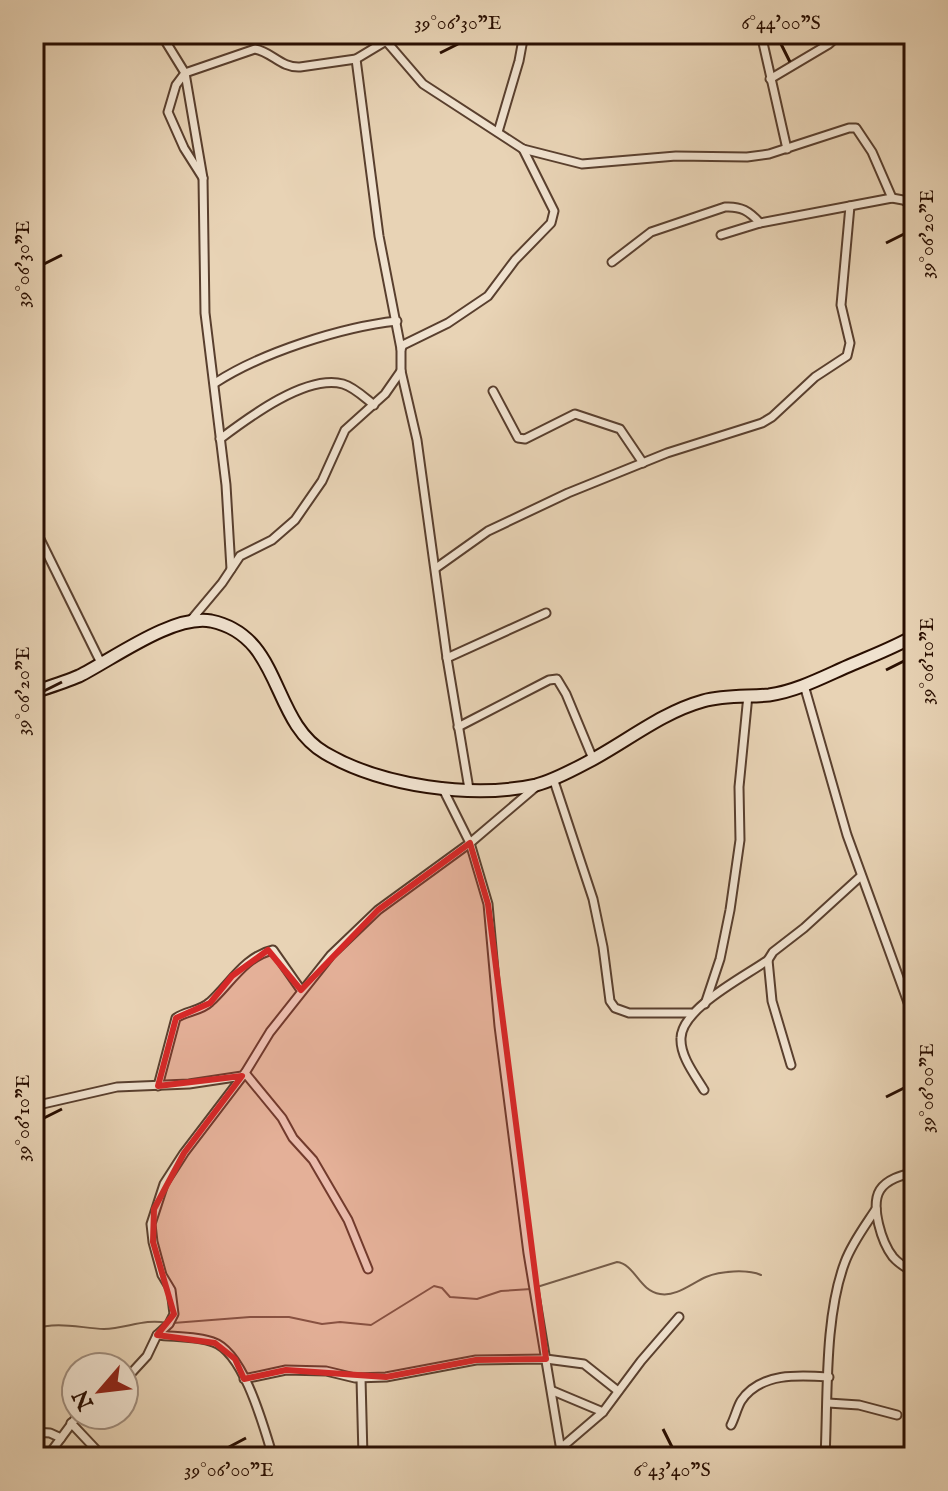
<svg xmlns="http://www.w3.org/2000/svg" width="948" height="1491" viewBox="0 0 948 1491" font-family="'IM FELL English',serif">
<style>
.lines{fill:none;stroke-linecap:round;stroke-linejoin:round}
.stream{stroke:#755c48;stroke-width:2}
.street-casing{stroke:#593f2e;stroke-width:11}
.secondary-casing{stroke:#290e01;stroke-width:15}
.street{stroke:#f0e2cf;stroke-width:7}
.secondary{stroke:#f0e2cf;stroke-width:11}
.marked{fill:#d62828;fill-opacity:0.2;stroke:#d62828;stroke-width:6;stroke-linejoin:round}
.ticks{fill:none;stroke:#290e01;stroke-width:3}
.neatline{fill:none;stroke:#290e01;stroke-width:3}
.ticks-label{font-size:20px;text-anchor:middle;fill:#290e01}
</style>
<rect width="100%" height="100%" fill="#e8d3b5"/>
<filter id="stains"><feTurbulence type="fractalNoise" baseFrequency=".0025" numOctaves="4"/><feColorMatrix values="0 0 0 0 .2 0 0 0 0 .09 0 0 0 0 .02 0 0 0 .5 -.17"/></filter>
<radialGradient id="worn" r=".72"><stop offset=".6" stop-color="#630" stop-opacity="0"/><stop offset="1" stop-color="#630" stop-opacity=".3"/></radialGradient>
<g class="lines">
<!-- stream -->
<g class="stream">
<path d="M 537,1287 L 617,1262 C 635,1264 639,1291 660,1294 C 676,1297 692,1283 706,1277 C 720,1271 747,1269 761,1275"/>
<polyline points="173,1323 250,1317 289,1317 322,1324 340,1322 371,1325 434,1286 442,1288 450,1297 477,1299 501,1291 531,1289"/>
<path d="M 34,1329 C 57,1321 80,1328 104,1329 C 126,1329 144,1318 167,1323"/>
</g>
<defs>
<g id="street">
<polyline points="161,34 185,73 203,178 205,313 226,485 231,569"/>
<polyline points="761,34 787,149"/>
<polyline points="356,59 379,236 401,349"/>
<polyline points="770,79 829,44 840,34"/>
<polyline points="498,132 519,61 524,34"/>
<path d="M 203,178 L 184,148 L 168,112 L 176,85 L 185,73 L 255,49 C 272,52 281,68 300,67 L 356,59 L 386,41 L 423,84 L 523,149 L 582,164 L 676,156 L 747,157 L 769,154 L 849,128 L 856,128 L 872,152 L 892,198"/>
<polyline points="721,235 760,223 892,198 903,200 914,206"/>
<path d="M 612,262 L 651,232 L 725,207 C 741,206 749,211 760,223"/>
<path d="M 215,383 C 261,353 341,327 397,321"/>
<polyline points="493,391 518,438 525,439 575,414 620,429 643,463"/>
<path d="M 220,439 C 248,418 306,374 343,384 C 354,387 365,398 374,405"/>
<polyline points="34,527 101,663"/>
<polyline points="436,568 488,531 568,493 667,453 762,423 772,417 815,377 847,356 850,343 841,305 850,206"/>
<polyline points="191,620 222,583 240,556 272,540 295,520 322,481 345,430 385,394 401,371"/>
<polyline points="447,658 546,613"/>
<polyline points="804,685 847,835 914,1019"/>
<polyline points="458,727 549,680 557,679 566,694 593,759"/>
<polyline points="553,778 593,899 603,947 610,1001 615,1008 629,1013 691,1013"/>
<polyline points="442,787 470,843 488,904 499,1026 528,1253 562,1457"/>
<polyline points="469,789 447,658 417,440 401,371 401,349 403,345 448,323 488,296 515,260 551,223 554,211 523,149"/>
<polyline points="705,1004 720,959 730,910 740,840 739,787 748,695"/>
<polyline points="791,1065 772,1001 768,960 773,952 804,928 861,876"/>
<polyline points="245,1073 282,1118 293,1138 313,1160 348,1220 368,1269"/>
<path d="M 158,1086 L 176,1018 C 186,1011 201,1011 210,1002 C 230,984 245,956 273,950 L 301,990"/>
<path d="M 704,1090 C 695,1075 680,1056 681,1038 C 682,1008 744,977 768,960"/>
<polyline points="34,1106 117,1087 189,1084 242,1076"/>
<path d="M 914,1172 C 903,1175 887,1179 880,1190 C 870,1206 882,1243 893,1257 C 899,1264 906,1268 914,1272"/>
<path d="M 157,1335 C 175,1337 196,1336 213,1342 C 244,1352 264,1428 273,1457"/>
<polyline points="361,1378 363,1457"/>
<polyline points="244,1379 286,1370 326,1371 355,1378 386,1377 476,1360 546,1359 584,1364 618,1391"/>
<polyline points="124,1381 147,1356 157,1335 169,1324 174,1314 171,1290 162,1275 153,1242 151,1224 164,1184 184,1153 245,1073 270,1032 331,955 378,910 470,843 538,785"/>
<polyline points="553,1391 603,1412"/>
<polyline points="828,1403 859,1405 897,1415"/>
<polyline points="71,1423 103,1457"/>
<path d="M 731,1425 C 735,1417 737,1408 741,1401 C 760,1372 800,1375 829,1377"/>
<polyline points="34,1432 50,1433 61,1438"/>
<polyline points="561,1448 603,1412 641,1361 679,1317"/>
<polyline points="47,1457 78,1415"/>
<path d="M 825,1457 C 828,1398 824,1317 845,1262 C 852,1243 865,1226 876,1209"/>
</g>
<path id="secondary" d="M 34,692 C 49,687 65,682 79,676 C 113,659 173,614 211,621 C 283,636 270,721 325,753 C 381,786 472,799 536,785 C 552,781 571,771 586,763 C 625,743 660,713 703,701 C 725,695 747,697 769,695 C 798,691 827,675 853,664 C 874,655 895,647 914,636"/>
</defs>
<!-- street casing -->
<use href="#street" class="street-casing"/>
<!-- secondary casing -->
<use href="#secondary" class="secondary-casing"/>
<!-- street -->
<use href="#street" class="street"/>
<!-- secondary -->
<use href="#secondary" class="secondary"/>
</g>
<!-- marked area -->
<path class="marked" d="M 470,843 L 488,904 L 546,1359 L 476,1360 L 386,1377 L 286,1370 L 244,1379 L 235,1359 L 215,1343 L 157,1335 L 174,1314 L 153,1242 L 154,1209 L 184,1153 L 242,1076 L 158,1086 L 176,1018 L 210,1003 L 232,976 L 268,950 L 301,990 L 378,910 Z"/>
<!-- ticks -->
<path class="ticks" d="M 781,44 L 790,62M 440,53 L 458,44M 886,243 L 904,234M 44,264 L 62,255M 886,670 L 904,661M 44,691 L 62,682M 886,1097 L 904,1088M 44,1118 L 62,1109M 663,1429 L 672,1447M 229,1447 L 246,1438"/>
<!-- margin -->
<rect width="948" height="1491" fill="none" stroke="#e8d3b5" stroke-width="88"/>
<!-- north arrow -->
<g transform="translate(100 1391) rotate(242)"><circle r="38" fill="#f0e2cf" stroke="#a08d7d" stroke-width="2"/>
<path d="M0-6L14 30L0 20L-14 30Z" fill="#8f2418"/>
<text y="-12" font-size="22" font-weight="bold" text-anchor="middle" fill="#290e01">N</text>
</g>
<rect x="44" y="44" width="860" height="1403" class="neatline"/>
<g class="ticks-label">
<text x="458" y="29">39°06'30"E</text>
<text x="781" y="29">6°44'00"S</text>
<text transform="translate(926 234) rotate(-90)" y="7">39°06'20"E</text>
<text transform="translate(22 264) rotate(-90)" y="7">39°06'30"E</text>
<text transform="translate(926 661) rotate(-90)" y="7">39°06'10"E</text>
<text transform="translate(22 691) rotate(-90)" y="7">39°06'20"E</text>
<text transform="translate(926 1088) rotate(-90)" y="7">39°06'00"E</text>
<text transform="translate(22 1118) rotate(-90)" y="7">39°06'10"E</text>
<text x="229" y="1476">39°06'00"E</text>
<text x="672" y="1476">6°43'40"S</text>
</g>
<rect width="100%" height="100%" filter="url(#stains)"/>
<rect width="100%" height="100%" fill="url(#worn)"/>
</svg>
